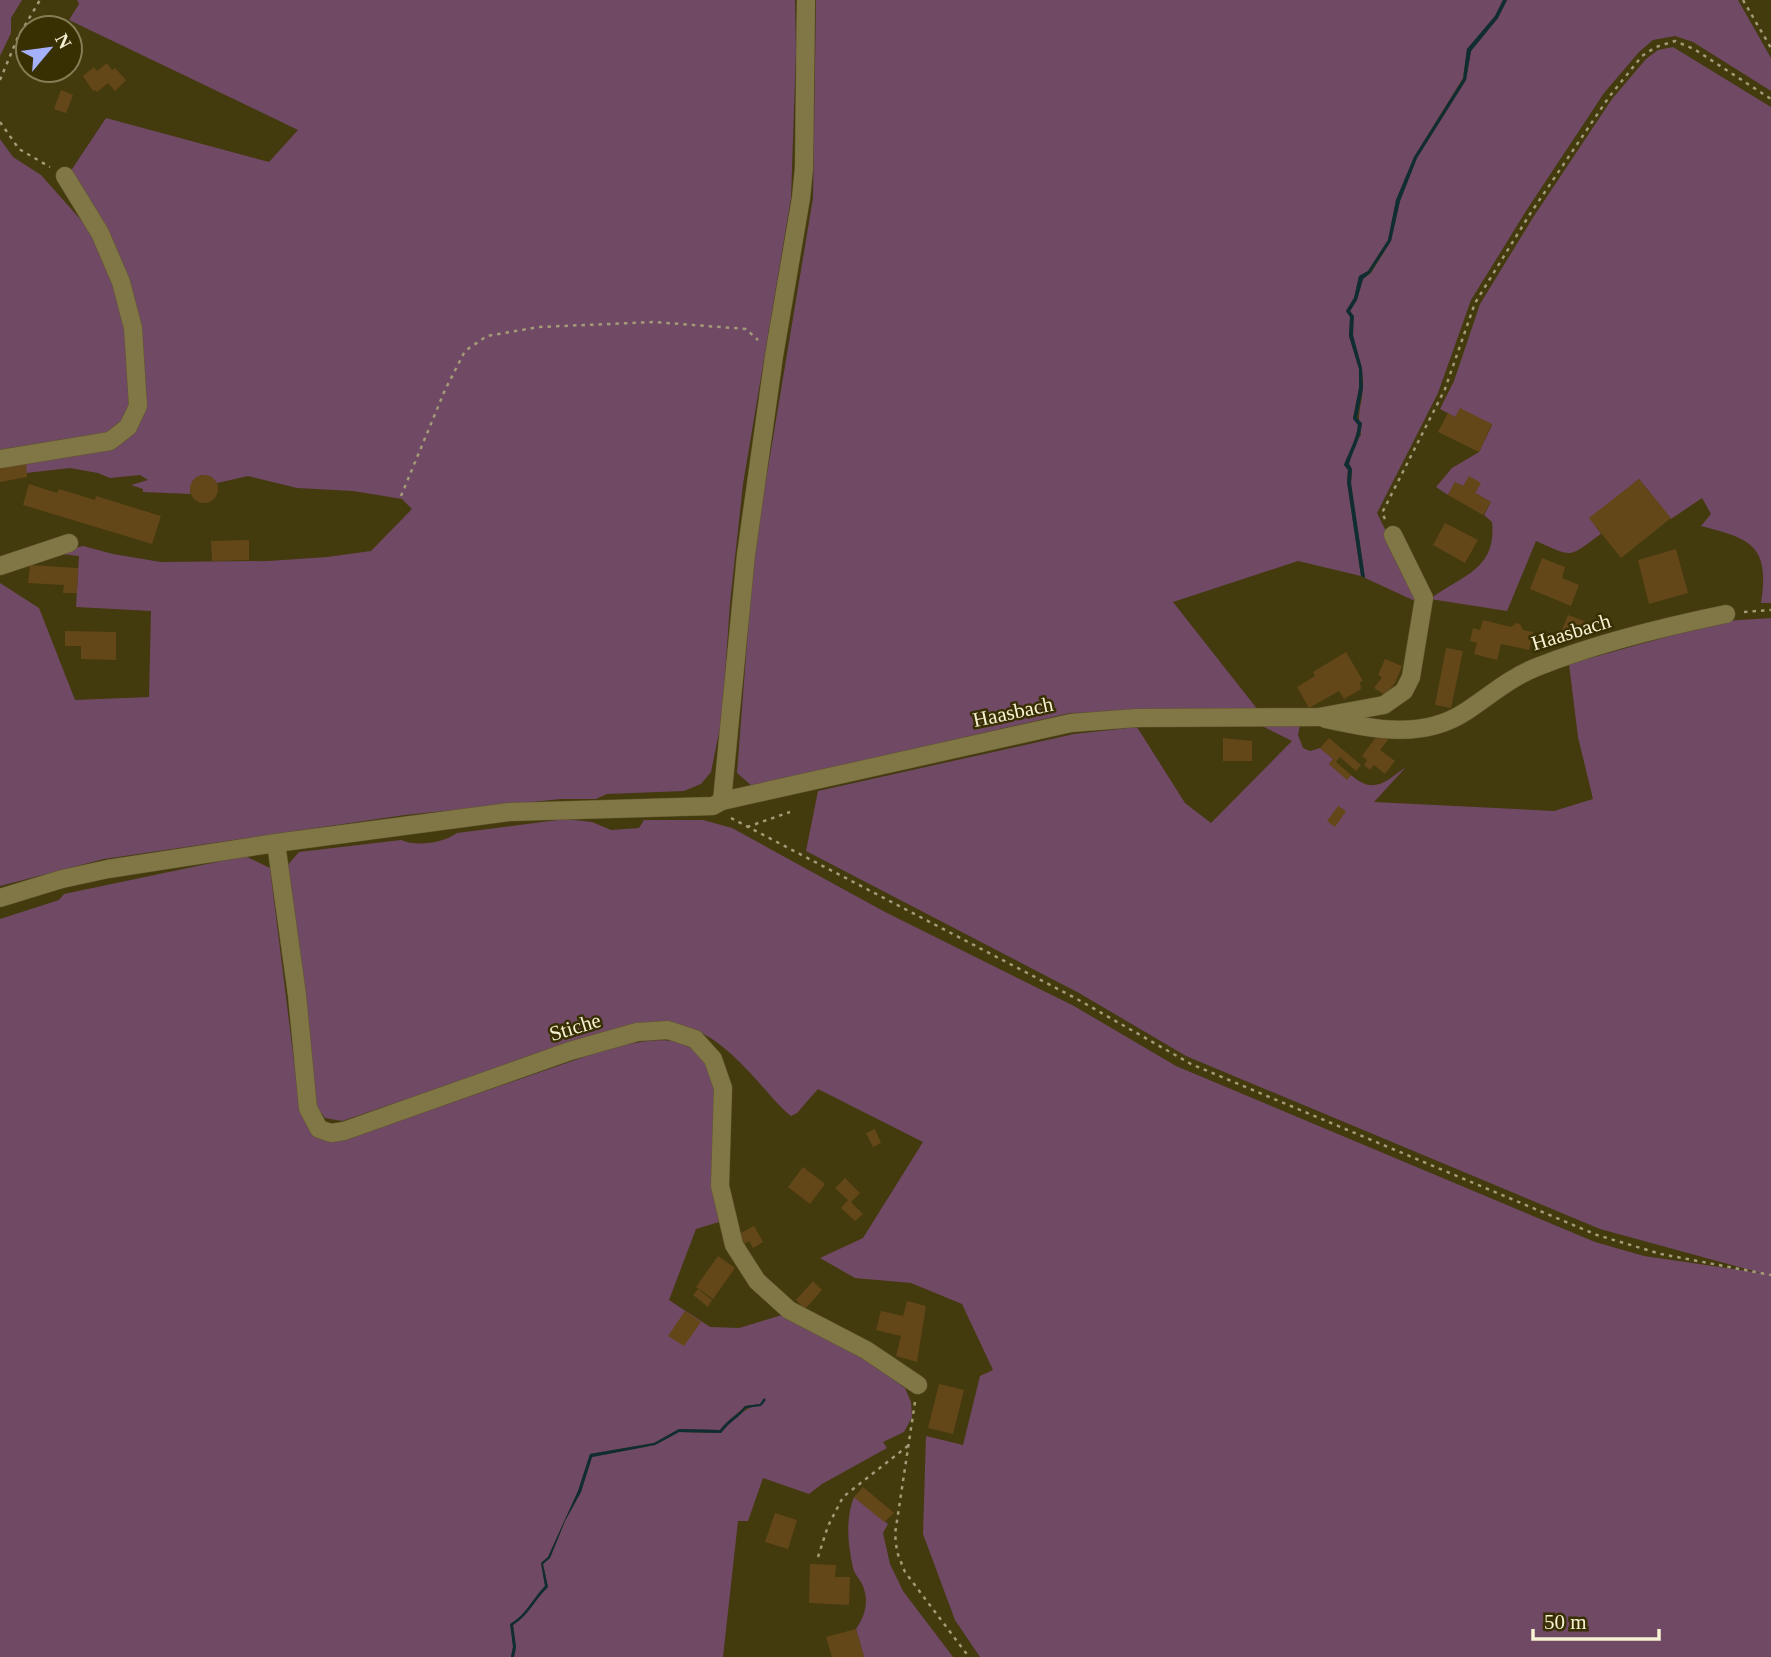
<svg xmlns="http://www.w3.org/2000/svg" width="1771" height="1657" viewBox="0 0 1771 1657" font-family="'Times New Roman',serif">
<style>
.green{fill:#704965}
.water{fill:#102d34}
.building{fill:#644718}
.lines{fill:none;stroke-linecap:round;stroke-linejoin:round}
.minor-casing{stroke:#60572e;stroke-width:19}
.path{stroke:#a39b77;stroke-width:2.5;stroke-dasharray:3.5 5;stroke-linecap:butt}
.minor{stroke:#817646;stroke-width:18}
.labels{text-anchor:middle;stroke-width:5;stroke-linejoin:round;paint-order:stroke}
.street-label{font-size:21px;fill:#f8f2d5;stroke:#382f02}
</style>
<rect width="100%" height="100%" fill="#433a0e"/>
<!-- green -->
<g class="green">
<polygon points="0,0 22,0 11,18 11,33 0,56"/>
<polygon points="77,0 795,0 796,51 791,198 743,484 730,603 722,718 711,772 701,784 684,791 607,794 596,799 561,799 405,815 104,859 0,886 0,583 39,608 75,700 149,697 151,611 76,607 79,556 52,553 83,546 113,554 161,562 268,561 327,557 371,551 412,509 402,499 353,491 297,488 248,476 217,483 211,477 201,475 192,482 190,494 143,492 143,489 131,485 148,480 140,475 110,478 98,473 70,468 26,473 25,461 134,431 138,326 70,172 106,118 269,162 298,130 69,20 79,4"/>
<path d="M 816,0 L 1503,0 L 1495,16 L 1467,49 L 1463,78 L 1414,157 L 1396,200 L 1388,240 L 1368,271 L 1359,276 L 1354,298 L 1346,311 L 1350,317 L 1349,336 L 1359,369 L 1359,388 L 1353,418 L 1358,425 C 1357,438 1349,452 1344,465 L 1348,470 L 1347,482 L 1361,576 L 1298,561 L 1173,602 L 1258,710 L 1070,713 L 752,786 L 737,773 L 754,552 L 813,198 Z"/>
<path d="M 1507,0 L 1738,0 L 1771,58 L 1771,91 L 1693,42 L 1675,36 L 1653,40 L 1639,52 L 1604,93 L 1526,211 L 1471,300 L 1438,393 L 1377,513 L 1410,580 L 1415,601 L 1365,578 L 1351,483 L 1352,469 L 1349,464 L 1355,443 L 1361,435 C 1356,411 1362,408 1363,386 C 1364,368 1356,354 1353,337 C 1351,328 1356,320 1350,311 L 1357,300 L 1363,279 L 1371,273 L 1391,241 L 1400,201 L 1417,158 L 1466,80 L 1471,51 L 1498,18 Z"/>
<path d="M 1673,47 L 1771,107 L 1771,603 L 1761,603 C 1770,545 1751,539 1701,526 L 1711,514 L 1702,498 L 1671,519 L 1639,479 L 1590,518 L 1601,534 C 1567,558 1575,558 1536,541 L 1507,611 L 1430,599 C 1462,575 1497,570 1492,522 L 1484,515 L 1491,502 L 1475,493 L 1480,483 L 1463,486 L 1455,482 L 1448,495 L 1436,487 L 1452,468 L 1479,452 L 1492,425 L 1455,417 L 1440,409 L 1454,381 L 1480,304 L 1534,216 L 1612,99 L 1646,59 L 1658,50 Z"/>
<polygon points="0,139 13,157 41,175 97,238 128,331 131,404 124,423 108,433 0,455"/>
<path d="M 1771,618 L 1771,1657 L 980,1657 L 955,1620 L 923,1534 L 926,1436 L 963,1445 L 980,1376 L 993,1370 L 962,1304 L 911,1283 L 855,1278 L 820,1258 L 863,1238 L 923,1142 L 818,1089 L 797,1113 L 791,1116 C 777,1105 766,1090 753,1076 C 704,1023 675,1013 604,1032 L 342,1121 L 325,1118 L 315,1104 L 287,866 L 299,852 L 401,840 C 417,847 443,843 457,833 L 565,819 L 592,822 L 611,830 L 639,828 L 644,820 L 703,820 L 732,828 L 885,912 L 1074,1006 L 1176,1066 L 1595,1242 L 1644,1256 L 1761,1273 L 1600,1229 L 1186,1056 L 1079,993 L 806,851 L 818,791 L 1074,734 L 1137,727 L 1185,803 L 1211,823 L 1292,741 L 1264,727 L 1264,725 L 1300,725 L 1298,735 L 1303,748 L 1310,751 L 1320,748 L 1333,759 L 1329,764 L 1347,779 L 1351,775 C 1374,795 1385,782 1406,767 L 1374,802 L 1554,811 L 1593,799 L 1578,737 L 1569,664 L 1724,621 Z"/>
<path d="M 245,856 L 270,868 L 300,1110 L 314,1136 L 343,1140 L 610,1048 C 634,1043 667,1034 689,1047 C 730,1070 710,1146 713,1185 C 714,1197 717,1210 719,1222 L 696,1229 L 669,1300 L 710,1327 L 739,1328 L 782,1315 L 860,1356 L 905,1388 L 911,1402 L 912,1417 L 904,1432 L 883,1442 L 887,1448 L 822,1484 L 809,1494 L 763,1478 L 748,1521 L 738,1521 L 723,1657 L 514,1657 L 516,1647 L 513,1625 C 528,1616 535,1599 548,1587 L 543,1564 L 550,1558 L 565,1521 L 581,1492 L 592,1457 L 655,1445 L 679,1432 L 721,1433 C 732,1419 743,1409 760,1404 L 745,1406 C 737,1415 728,1419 720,1430 L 679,1429 L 654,1443 L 590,1454 L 578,1491 L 548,1557 L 541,1563 L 545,1586 C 533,1598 526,1615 511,1624 L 513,1647 L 511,1657 L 0,1657 L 0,919 L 59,900 L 64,894 Z"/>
<path d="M 854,1497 L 888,1524 L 883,1533 L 890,1564 L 903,1591 L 953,1657 L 864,1657 L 856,1629 C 866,1614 870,1599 861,1582 C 858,1577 854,1573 853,1568 C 848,1544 845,1520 854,1497 Z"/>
</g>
<!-- water -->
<g class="water">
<path d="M 1503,0 L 1507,0 L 1498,18 L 1471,51 L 1466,80 L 1417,158 L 1400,201 L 1391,241 L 1370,273 L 1363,279 L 1357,300 L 1350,311 L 1354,316 L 1353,335 L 1362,368 L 1363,388 L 1357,418 L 1362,423 C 1361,438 1353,450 1349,464 L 1352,469 L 1351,483 L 1365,578 L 1361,576 L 1347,482 L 1348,470 L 1344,465 C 1349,452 1357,438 1358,425 L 1353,419 L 1359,388 L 1359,369 L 1349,336 L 1350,317 L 1346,311 L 1354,298 L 1359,276 L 1368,271 L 1388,240 L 1396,200 L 1414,157 L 1463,79 L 1467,49 L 1495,16 Z"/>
<path d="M 764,1398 L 766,1400 L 761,1406 L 746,1408 C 739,1418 730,1421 721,1433 L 679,1432 L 655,1445 L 592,1457 L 581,1492 L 565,1521 L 550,1558 L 543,1564 L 548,1587 C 535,1599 528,1616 513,1625 L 516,1647 L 514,1657 L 511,1657 L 513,1647 L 510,1624 C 526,1615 533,1598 545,1586 L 541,1563 L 548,1557 L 578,1491 L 590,1454 L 654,1443 L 679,1429 L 720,1430 C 728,1419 738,1415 745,1406 L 760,1404 Z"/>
</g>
<!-- building -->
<g class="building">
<polygon points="107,63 112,70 115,68 126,80 115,91 108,83 97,92 95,90 93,91 83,76 94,67 97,71"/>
<polygon points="61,90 73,95 66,113 54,109"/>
<polygon points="1460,408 1492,424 1479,452 1438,432 1448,413 1455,417"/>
<polygon points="26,461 27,477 0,482 0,465"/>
<circle cx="204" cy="489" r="14"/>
<polygon points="1469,476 1481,483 1475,493 1491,502 1483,515 1448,495 1455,482 1463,486"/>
<polygon points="1639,479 1671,518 1621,558 1589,518"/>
<polygon points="29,484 57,493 59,489 95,500 96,496 161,516 152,544 23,505"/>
<polygon points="1445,523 1478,540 1465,563 1433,545"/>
<polygon points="249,540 249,560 212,561 211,541"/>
<polygon points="1676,549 1688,593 1649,604 1638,560"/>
<polygon points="1542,558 1565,567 1562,578 1579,585 1571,606 1530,589"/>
<polygon points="30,565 78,568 77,593 63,593 64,585 28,583"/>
<polygon points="1568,615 1589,623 1583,638 1562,630"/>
<polygon points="1483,620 1511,627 1516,623 1520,624 1523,630 1533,632 1529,650 1501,644 1497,660 1474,654 1477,643 1470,641 1473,628 1480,630"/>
<polygon points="65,631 116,632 116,660 81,659 81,646 65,646"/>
<polygon points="1446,648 1463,651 1451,708 1435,705"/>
<polygon points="1346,652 1363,681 1360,682 1361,689 1344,699 1339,691 1309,708 1297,687 1315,676 1313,672"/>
<polygon points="1385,659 1402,666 1395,683 1385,695 1374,688 1382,677 1378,675"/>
<polygon points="1379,733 1388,740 1380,750 1395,761 1385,774 1374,765 1370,770 1364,765 1367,760 1362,756"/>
<polygon points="1223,738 1252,741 1252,761 1223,761"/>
<polygon points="1329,738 1361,765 1356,771 1340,757 1336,762 1351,775 1347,780 1329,764 1333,759 1320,748"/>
<polygon points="1338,806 1346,811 1335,827 1327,821"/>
<polygon points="875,1129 881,1143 873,1147 866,1133"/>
<polygon points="803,1167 825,1184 810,1204 788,1187"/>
<polygon points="845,1178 860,1193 851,1202 863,1214 855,1221 841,1208 848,1200 835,1188"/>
<polygon points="754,1226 763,1242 753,1248 749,1241 744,1244 739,1234"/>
<polygon points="718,1256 735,1268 713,1299 696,1287"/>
<polygon points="813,1281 822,1290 805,1309 796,1300"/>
<polygon points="698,1289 712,1300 708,1307 693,1295"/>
<polygon points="907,1301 926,1306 917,1362 896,1356 901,1336 876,1330 881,1311 903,1316"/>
<polygon points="685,1311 701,1322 684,1346 668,1336"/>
<polygon points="939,1384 964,1390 953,1434 928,1428"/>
<polygon points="863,1487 894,1513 884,1522 854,1497"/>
<polygon points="775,1513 797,1520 788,1549 765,1542"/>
<polygon points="810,1564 836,1565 835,1577 850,1577 849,1605 809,1603"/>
<polygon points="856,1629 864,1657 832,1657 826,1637"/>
</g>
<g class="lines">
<defs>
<g id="minor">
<polyline points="0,459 110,441 128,427 138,406 133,328 121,282 100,233 65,176"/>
<polyline points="0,566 69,543"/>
<path d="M 1326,719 C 1373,729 1422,740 1465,712 C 1488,697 1511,677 1537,667 C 1597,643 1663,627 1726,614"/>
<polyline points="722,801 1071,723 1136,718 1319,717 1384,705 1404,691 1411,677 1424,598 1393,535"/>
<polyline points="276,843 297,995 308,1108 319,1129 331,1133 344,1131 570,1051 637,1032 668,1030 695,1039 713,1059 723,1088 720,1186 734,1245 757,1281 789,1310 866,1350 918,1385"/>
<polyline points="0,898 62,879 108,869 276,843 509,812 713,806 722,801 746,555 774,356 801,198 804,168 806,0"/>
</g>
</defs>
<!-- minor casing -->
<use href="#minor" class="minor-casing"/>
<!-- path -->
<g class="path">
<polyline points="1743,0 1771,48"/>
<polyline points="0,80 18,37 40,0"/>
<polyline points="0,122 19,149 50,167"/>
<polyline points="401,496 445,390 465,351 487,336 539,327 654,322 746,329 758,340"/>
<polyline points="1385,519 1382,513 1445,389 1475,303 1530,214 1609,97 1642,56 1656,47 1675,41 1694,49 1771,99"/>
<polyline points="1744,612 1771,610"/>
<polyline points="731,818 1077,999 1191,1064 1597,1235 1661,1254 1771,1275"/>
<polyline points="747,827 790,812"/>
<polyline points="915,1402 895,1534 897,1552 905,1572 969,1657"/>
<polyline points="818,1557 828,1526 843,1497 909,1445"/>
</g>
<!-- minor -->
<use href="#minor" class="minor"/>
</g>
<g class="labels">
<!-- street labels -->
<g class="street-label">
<text transform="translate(1571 632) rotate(-17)" y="7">Haasbach</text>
<text transform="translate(1013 712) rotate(-12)" y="7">Haasbach</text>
<text transform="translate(575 1027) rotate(-17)" y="7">Stiche</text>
</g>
</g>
<!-- north arrow -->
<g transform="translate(49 49) rotate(61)"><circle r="33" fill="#382f02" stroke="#857d56" stroke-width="2"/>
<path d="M0-5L12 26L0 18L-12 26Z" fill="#a6b1fc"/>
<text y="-10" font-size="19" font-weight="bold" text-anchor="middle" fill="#f8f2d5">N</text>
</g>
<!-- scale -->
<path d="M1533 1629v10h126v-10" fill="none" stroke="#f8f2d5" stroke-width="3.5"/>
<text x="1544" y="1629" font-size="21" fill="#f8f2d5" stroke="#382f02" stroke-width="5" paint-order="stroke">50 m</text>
</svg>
